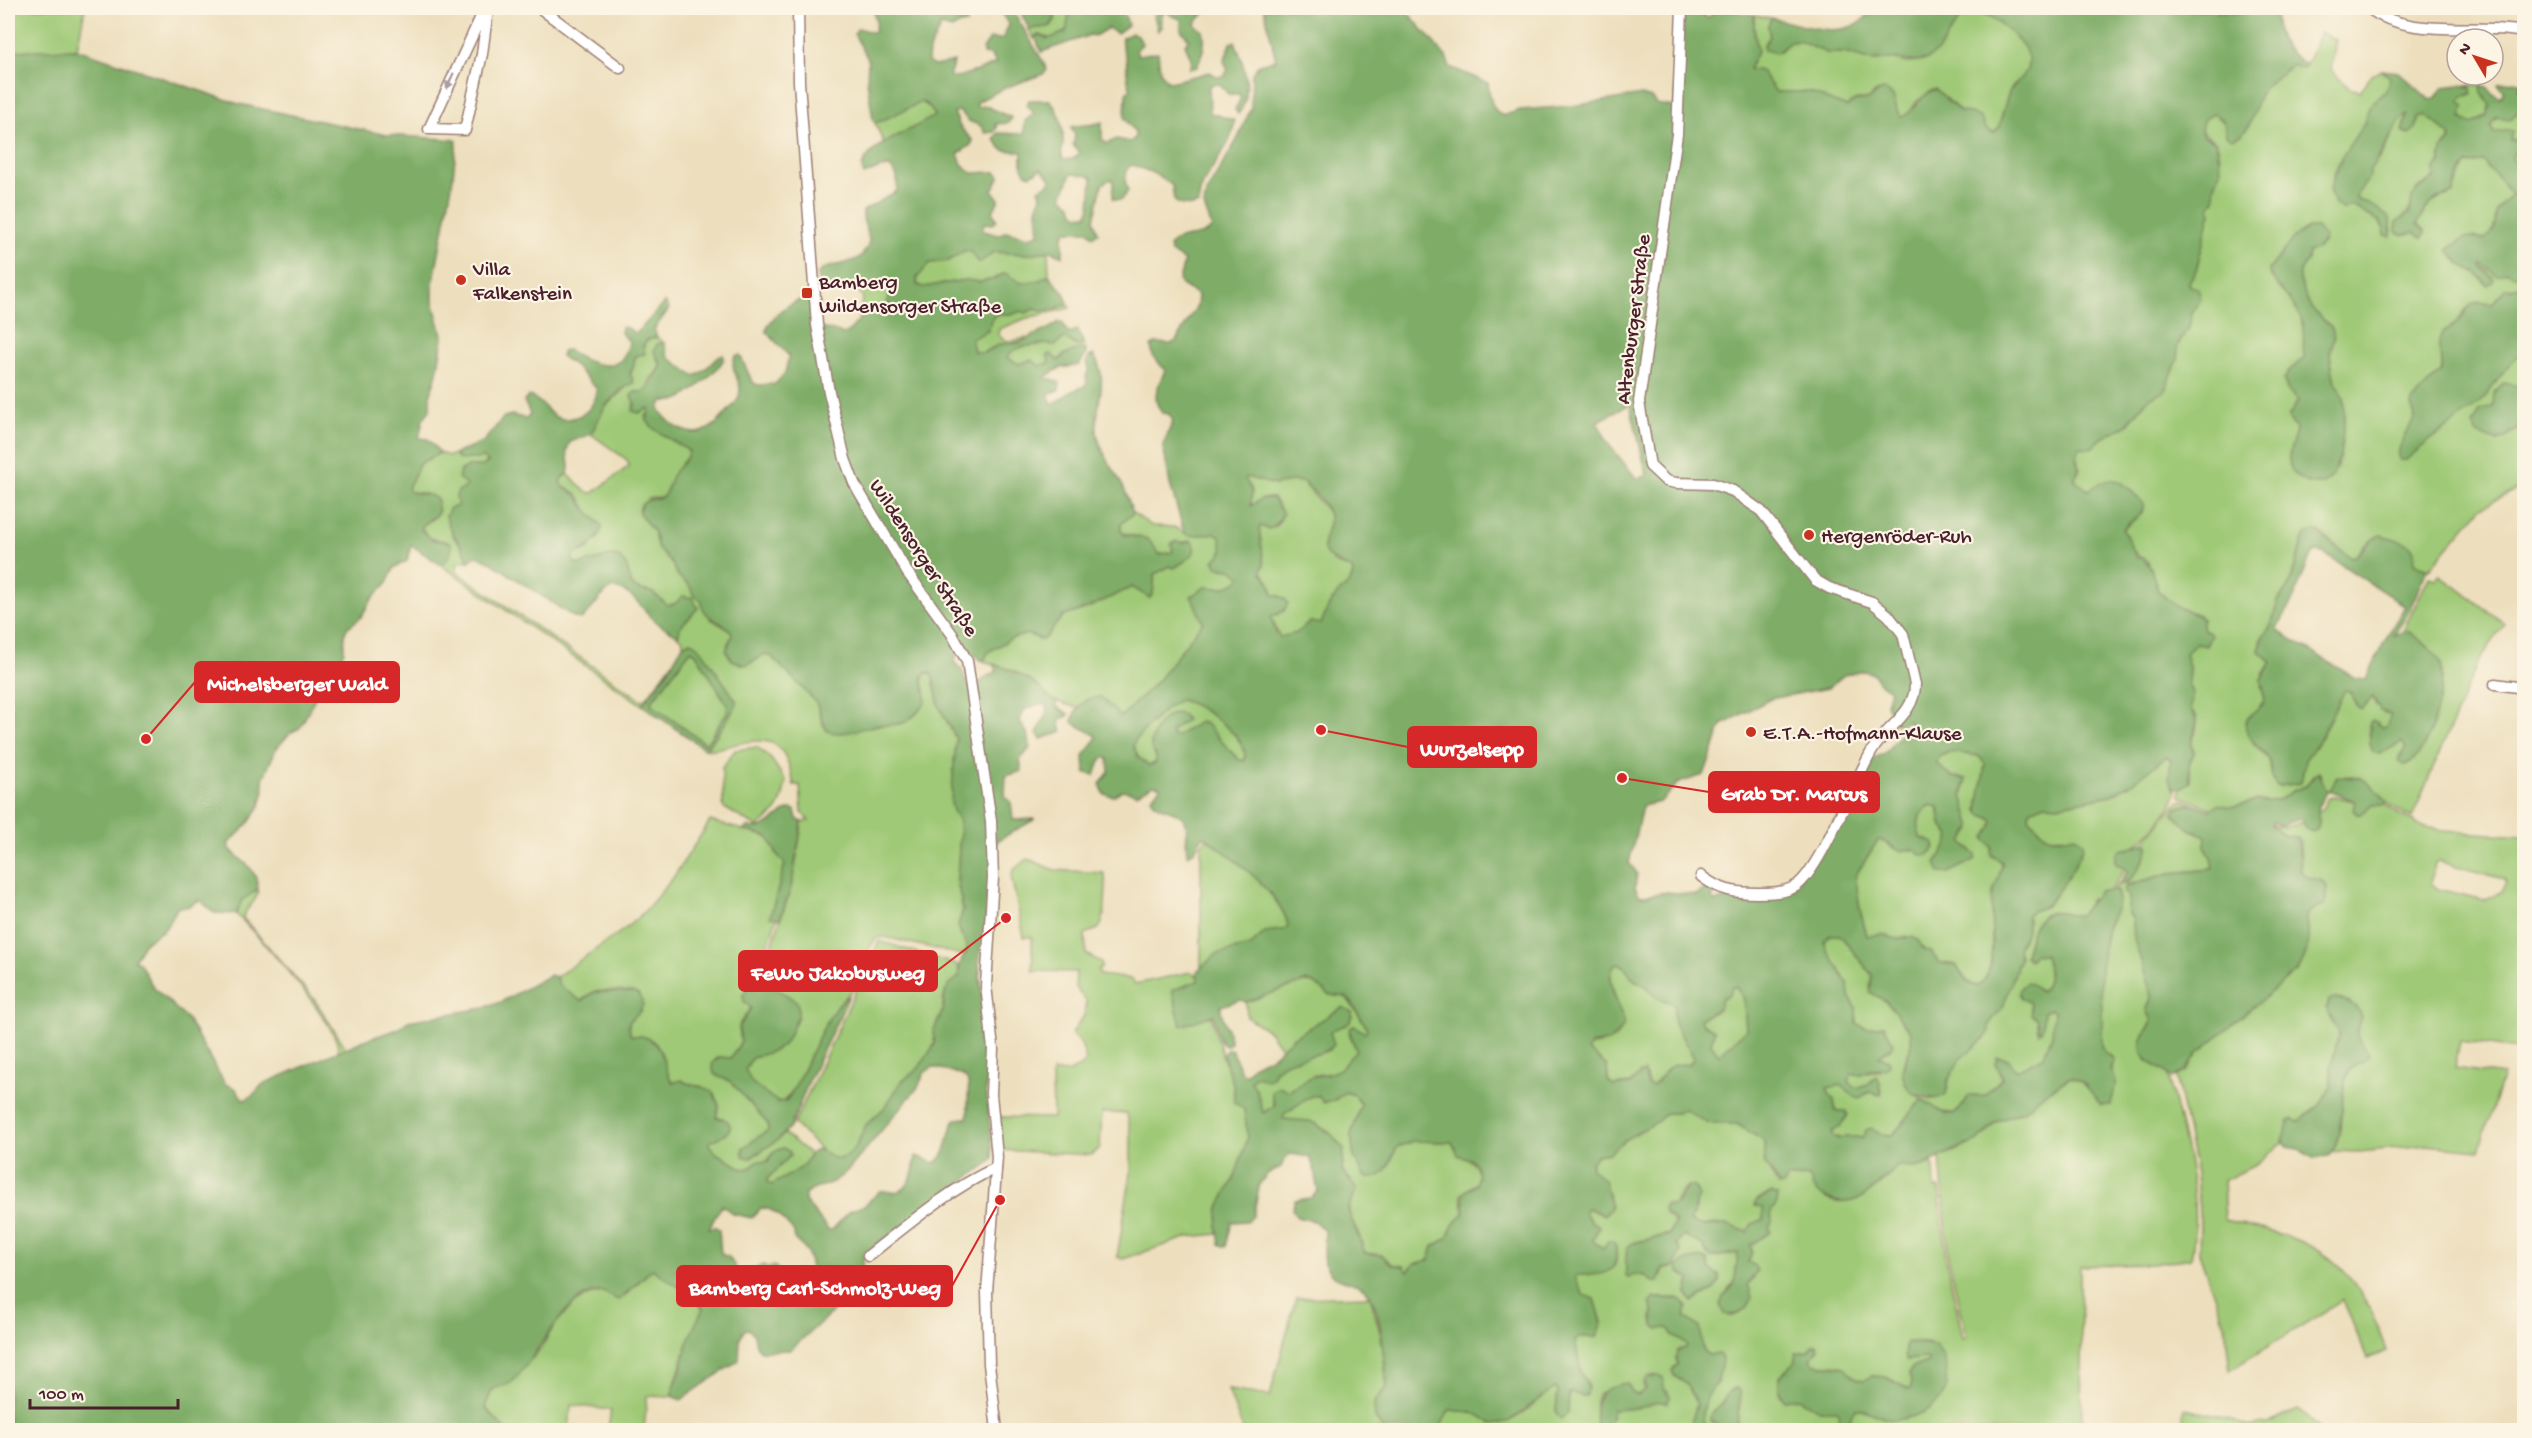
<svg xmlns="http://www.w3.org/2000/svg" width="2532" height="1438" viewBox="0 0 2532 1438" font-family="'Gochi Hand',sans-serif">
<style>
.green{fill:#9fc976;stroke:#747450;stroke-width:1.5;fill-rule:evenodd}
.forest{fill:#7fad67;stroke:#646649;stroke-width:1.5;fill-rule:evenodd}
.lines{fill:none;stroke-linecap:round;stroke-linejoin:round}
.street-casing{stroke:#9c7f74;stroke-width:13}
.street{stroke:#fff;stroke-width:10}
.oneway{fill:#ae9aa0}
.poi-dot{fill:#c8321e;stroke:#fcf5e5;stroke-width:2}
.labels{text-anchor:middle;stroke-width:4.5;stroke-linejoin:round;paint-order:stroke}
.poi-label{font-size:21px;fill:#4a1f2b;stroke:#fcf5e5;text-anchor:start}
.street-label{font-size:21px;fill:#4a1f2b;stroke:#fcf5e5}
.leader{fill:none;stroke:#d62828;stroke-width:2}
.callout-dot{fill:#d62828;stroke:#fcf5e5;stroke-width:2}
.callout{fill:#d62828;stroke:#d62828;stroke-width:2}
.callout-label{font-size:22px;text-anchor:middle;font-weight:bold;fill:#fff}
</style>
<rect width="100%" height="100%" fill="#fcf5e5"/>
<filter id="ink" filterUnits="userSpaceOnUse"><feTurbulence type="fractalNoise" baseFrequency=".0167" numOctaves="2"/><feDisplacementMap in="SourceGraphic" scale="12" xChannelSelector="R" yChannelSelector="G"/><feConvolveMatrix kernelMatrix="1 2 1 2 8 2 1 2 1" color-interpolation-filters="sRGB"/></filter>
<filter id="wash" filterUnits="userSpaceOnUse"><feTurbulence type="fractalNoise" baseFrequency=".008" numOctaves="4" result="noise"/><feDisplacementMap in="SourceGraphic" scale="24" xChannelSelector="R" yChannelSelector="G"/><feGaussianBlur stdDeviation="1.35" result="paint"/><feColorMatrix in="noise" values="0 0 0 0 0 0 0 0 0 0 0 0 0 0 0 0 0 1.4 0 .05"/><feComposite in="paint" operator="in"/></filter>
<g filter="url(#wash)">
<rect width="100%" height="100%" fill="#eddfbd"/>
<!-- green -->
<g class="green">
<polygon points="8,8 85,8 77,49 8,51"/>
<polygon points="1053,8 1070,8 1068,30 1051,39 1040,35 1035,36 1034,39 1029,29 1051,26 1055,20"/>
<path d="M 1971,8 L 1985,16 L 1990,16 C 2004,27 2037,47 2027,70 C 2022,79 2013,84 2009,93 C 2003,105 2003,122 1995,133 L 1987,130 L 1970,113 L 1961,112 L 1946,98 L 1933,90 L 1917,101 L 1907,116 L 1901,117 C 1892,108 1900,100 1886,90 L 1876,92 L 1868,100 L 1856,100 L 1847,107 L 1803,92 L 1776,92 L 1758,69 L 1752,70 L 1749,67 C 1763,45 1752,38 1754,15 L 1771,18 L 1768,26 L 1770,37 L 1765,42 L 1780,51 L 1790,42 L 1799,41 L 1827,53 L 1845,53 L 1876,61 L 1891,59 L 1908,63 L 1923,61 L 1938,51 L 1958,21 Z"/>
<polygon points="2161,8 2271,8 2271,10 2232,13 2189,10 2162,16 2159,13"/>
<path d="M 2320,32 L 2336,40 L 2331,70 L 2349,88 L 2360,91 L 2372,75 L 2382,70 L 2390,77 C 2390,90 2380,95 2372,103 C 2367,109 2367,119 2363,125 C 2349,148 2321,177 2336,205 L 2343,209 L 2350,206 L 2355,207 L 2364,214 L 2375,217 L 2384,229 L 2392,232 L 2389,217 L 2361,202 L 2355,197 L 2369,177 L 2369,170 L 2382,155 L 2399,121 L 2409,114 L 2405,123 L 2404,133 L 2409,135 L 2417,125 L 2418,118 L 2426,115 L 2450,135 L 2450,140 L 2443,147 L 2435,178 C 2429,182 2423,183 2418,189 C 2410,199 2414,212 2402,218 L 2397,233 L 2402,235 L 2413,232 L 2423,237 L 2425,230 L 2418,224 C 2424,210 2433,196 2449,196 L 2466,165 L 2484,161 L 2488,169 L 2495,174 L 2511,195 C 2507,203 2502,209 2497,217 C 2491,228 2499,231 2483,240 L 2473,237 L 2451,246 L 2448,250 L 2460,264 L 2476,272 L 2485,284 L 2494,279 L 2481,266 L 2482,264 C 2492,268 2493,279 2507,271 L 2520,275 L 2524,272 L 2524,289 L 2506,288 L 2492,304 L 2477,302 L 2465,310 L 2455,324 L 2443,332 C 2433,349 2444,354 2442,370 L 2418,395 L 2415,417 L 2399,450 L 2399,458 L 2406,460 C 2430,438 2459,422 2482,399 C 2498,384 2504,363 2524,352 L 2524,391 L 2517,386 L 2505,383 L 2495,392 L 2493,406 L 2487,410 L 2475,432 L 2498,441 L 2516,432 L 2524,414 L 2524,486 L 2482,507 L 2429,569 L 2415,563 C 2412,540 2396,539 2376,537 L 2364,546 L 2354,558 L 2351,558 L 2319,532 L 2308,533 L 2302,542 L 2290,584 L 2278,601 L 2271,626 L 2262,638 L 2259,651 L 2272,661 L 2263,674 L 2261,687 L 2265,699 L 2259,707 L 2253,743 L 2268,758 L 2279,786 C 2309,782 2297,773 2307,755 C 2311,750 2316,746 2319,740 C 2329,725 2332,702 2345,690 L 2352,695 L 2356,706 L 2361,708 L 2373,697 L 2376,706 L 2391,715 L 2387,727 L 2381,727 L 2376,722 L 2369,725 L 2370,744 L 2373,752 L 2380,754 L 2402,742 L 2406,748 L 2399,756 L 2406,765 C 2428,757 2447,685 2440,664 C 2438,655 2429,649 2422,643 C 2416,638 2411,632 2403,631 L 2429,577 L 2435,579 L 2440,575 L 2505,624 L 2478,662 L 2412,818 L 2387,803 L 2381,794 L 2363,779 L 2355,776 L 2336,777 L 2332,790 L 2327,791 L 2322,784 L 2320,773 L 2314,775 L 2306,786 L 2293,791 L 2277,801 L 2258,801 L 2231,807 L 2221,805 L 2213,809 L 2180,796 L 2180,789 L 2190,782 L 2189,764 L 2194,751 L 2191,744 L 2196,731 L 2197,717 L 2191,709 L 2191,690 L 2188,683 L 2189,667 L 2185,653 L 2196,643 L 2204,645 L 2208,632 L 2202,628 L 2202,619 L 2177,607 L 2158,591 L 2148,562 C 2134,556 2127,544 2123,529 L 2142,513 C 2141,503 2140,502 2135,495 C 2121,476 2106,479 2088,490 L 2074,480 L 2080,469 L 2077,452 L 2079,447 L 2093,447 L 2102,438 L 2128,424 L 2149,398 L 2164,392 L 2178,359 L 2177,346 L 2189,328 L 2192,312 L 2198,305 L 2189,282 L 2196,270 L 2211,212 L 2210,207 L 2215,199 C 2215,196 2214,193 2214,190 C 2212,176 2225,160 2217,144 C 2213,136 2204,137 2200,129 C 2207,95 2228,127 2236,138 C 2257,124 2250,106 2263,89 C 2265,86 2290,67 2293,65 L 2303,68 L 2305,67 ZM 2308,228 L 2317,228 L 2324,241 L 2317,249 L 2308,252 L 2307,261 L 2300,271 L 2299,281 L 2311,308 L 2332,328 L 2334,338 L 2330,353 L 2332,368 L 2335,382 L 2344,397 L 2340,456 L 2336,468 L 2323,484 C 2303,485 2286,474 2290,452 C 2291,444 2296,437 2296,429 L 2291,422 L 2289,415 L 2298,401 L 2287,389 L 2284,380 L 2290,370 L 2304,358 C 2303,344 2306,330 2301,316 C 2293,298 2274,289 2269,270 L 2294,237 Z"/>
<polygon points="2465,85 2480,85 2481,93 2490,103 2487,114 2473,124 2466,122 2461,116 2464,107 2459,101 2463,96 2470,95 2471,88"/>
<polygon points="921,102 931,108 934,117 884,143 875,123"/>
<polygon points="2524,109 2524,161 2516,163 2512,159 2511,155 2520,150 2516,140 2511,140 2509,130 2494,133 2490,123 2499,116 2512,118 2519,111"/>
<polygon points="964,250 971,252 979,263 994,252 1026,254 1048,251 1049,275 1040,280 1021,283 1002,274 994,279 980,282 965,280 924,287 917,284 919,274 930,263 948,261"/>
<polygon points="865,283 888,287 891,292 888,300 890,312 887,315 869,313 859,317 863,298 859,291"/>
<path d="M 1068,303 L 1070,308 L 1027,318 L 999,329 L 998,334 C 1005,345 1015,340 1025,338 L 1023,342 L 1000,344 L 980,354 L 974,352 L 971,338 L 986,332 L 991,320 L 996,314 L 1013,314 L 1021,311 L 1026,313 L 1034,309 L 1042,311 L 1055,309 Z"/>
<path d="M 657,337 L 664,343 L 659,343 L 657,359 L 661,366 L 650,380 L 648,389 L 642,392 L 635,392 L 631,396 L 634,402 L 633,407 L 649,408 L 650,411 L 645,418 L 664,436 L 687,449 L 689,454 L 673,475 L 664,496 L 648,499 L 639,513 L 654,532 L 658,549 L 671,562 L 678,576 L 689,585 L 694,596 L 702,601 L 711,619 L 731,631 L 732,636 L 727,645 L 732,660 L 743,665 L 755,661 L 764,654 L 771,656 L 816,702 L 823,725 L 829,732 C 848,734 863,726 881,725 C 889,724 897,726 905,722 C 911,719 922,709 925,703 C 929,695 921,684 923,675 L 930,672 L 933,677 L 939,706 L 956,739 L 951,803 L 958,818 L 960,833 L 957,880 L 963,910 L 959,922 L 960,933 L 966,943 L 968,950 L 962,955 L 884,937 L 876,938 L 869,949 L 852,990 L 836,1007 L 795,1088 L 783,1102 C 769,1100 747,1084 745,1069 L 752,1058 L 773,1051 L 783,1045 L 789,1036 L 796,1001 C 788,997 773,990 769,982 C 761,962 786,909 791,887 C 796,865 799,843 802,822 L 809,821 L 802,813 L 800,785 L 794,785 C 784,737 772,736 727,746 C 719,748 712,751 704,749 C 710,746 735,710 737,702 L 699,648 L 692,641 L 683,645 L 683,640 L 678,636 L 680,627 L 698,608 L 683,596 L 675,604 L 667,605 L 652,592 L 639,590 L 631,584 L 625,563 L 619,557 L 610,556 L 578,565 L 572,560 L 574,554 L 587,549 L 599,537 C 594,526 585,502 577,494 C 570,488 561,490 560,479 L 568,474 L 586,492 L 593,493 L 629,466 L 627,460 L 591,434 L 603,409 L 626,387 L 634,365 L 634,359 L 644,349 L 644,342 Z"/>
<path d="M 1064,338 L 1069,338 L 1075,346 L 1082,345 L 1083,342 L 1086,351 L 1064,354 L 1058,361 L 1051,354 L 1048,355 L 1049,363 L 1039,366 L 1032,360 L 1019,364 L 1007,358 C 1014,339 1053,350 1064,338 Z"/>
<polygon points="440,453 449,456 457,453 457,459 483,458 488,460 484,466 471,466 461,480 467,485 457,499 458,506 448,524 455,539 463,546 469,561 460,561 457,564 457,572 640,699 643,700 648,696 672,663 666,674 642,705 438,563 449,554 452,548 444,541 429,538 421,527 436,516 439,510 422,493 410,492 408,488 420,463"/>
<path d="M 1247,477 L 1275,485 L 1293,481 L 1303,482 L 1329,513 C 1331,520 1326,542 1326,553 L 1336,564 L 1352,569 L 1353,574 L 1348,586 L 1332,600 L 1321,624 L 1310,622 L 1297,633 L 1280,638 L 1271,617 L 1279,614 L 1280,596 L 1273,595 L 1270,583 L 1261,571 L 1264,565 L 1259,528 L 1260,526 L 1276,526 L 1282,517 L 1281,511 L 1273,498 L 1261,499 L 1251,506 L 1251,488 L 1244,479 Z"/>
<path d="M 1133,513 L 1152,526 L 1174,527 L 1190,536 L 1216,533 L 1220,536 L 1223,546 L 1221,568 L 1231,569 L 1243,577 C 1229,589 1221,589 1205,587 L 1192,596 L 1203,622 L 1159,679 L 1120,718 L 1101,697 L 1087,699 L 1077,708 L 1052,700 L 1036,685 L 984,661 L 988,652 L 1010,639 L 1028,634 L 1042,640 L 1045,638 L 1062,617 L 1090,607 L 1132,587 L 1150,598 L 1153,593 L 1155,574 L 1170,566 L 1174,568 L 1179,565 L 1190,541 L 1171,544 L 1174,550 L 1172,553 L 1158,554 C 1154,550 1153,544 1149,541 C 1141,533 1129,539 1121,531 L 1121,524 Z"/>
<polygon points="691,650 696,653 728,706 727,713 706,744 652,705 651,702"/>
<path d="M 1180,700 C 1201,704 1249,737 1245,760 L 1242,762 L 1229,751 L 1206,724 L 1200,722 L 1177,736 L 1172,736 L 1171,731 L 1174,729 L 1167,716 L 1159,725 L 1153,752 L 1157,758 L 1156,762 L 1149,766 L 1138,757 L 1133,745 C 1136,736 1171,702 1180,700 Z"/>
<path d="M 757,747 L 771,759 L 786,781 C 782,806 778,813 757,827 L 723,807 L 722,768 L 735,750 Z"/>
<path d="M 1953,752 L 1979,756 L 1985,764 L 1978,810 L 1981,815 L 1988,817 L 1993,821 L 1992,828 L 1985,837 L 1992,847 L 1991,855 L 2002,862 C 2002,874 1994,886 1992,899 C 1989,921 2000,973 1978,986 C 1967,985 1962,974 1956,965 L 1939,963 L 1931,952 L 1924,950 L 1907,936 L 1895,939 L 1887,935 L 1867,936 L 1860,910 L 1856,880 L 1857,873 L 1878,840 L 1886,842 L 1892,848 L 1932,852 L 1935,847 L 1930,841 L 1920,838 C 1917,824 1917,813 1931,805 L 1938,807 L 1941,824 L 1950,836 L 1948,844 L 1936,863 L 1944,873 L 1974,860 L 1972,851 L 1965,846 L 1963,841 C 1976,818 1967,818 1962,796 L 1966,783 L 1962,778 L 1952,777 L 1936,763 L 1940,756 Z"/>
<path d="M 2166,757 L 2171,760 L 2173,788 L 2176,791 C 2176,806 2140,850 2124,849 L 2121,865 L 2126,869 L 2108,893 L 2091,899 L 2082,914 C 2073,918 2068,912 2059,912 C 2032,910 2030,938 2025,956 L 2031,959 L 2035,954 L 2045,955 C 2048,968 2052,981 2042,991 L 2039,991 L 2026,999 L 2030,1003 L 2031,1014 L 2037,1019 L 2037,1030 L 2042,1030 L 2044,1012 L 2052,1009 C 2059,1022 2049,1045 2043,1057 L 2017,1071 L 2006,1058 L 1999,1057 L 1998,1068 L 2002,1079 C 1994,1084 1990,1091 1983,1097 L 1975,1095 L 1955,1113 L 1941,1112 L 1917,1104 L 1913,1112 L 1892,1135 L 1865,1132 L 1864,1136 C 1858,1138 1837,1139 1832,1136 L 1832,1132 L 1845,1119 L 1846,1111 L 1836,1111 L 1834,1100 L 1829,1095 L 1827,1088 L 1841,1085 L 1855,1097 L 1872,1092 L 1879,1095 L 1882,1093 L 1880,1083 L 1872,1078 L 1868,1084 L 1856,1088 L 1849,1082 L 1851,1073 C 1862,1074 1869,1070 1881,1071 L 1884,1058 L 1879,1057 L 1890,1049 L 1893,1042 L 1884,1026 L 1867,1028 L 1857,1024 L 1856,1007 L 1849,997 L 1848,986 L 1825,947 L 1826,937 L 1830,935 L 1840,935 L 1872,975 L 1870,985 C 1881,1000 1912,1021 1912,1040 C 1911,1052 1903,1061 1902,1072 C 1907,1094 1924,1107 1946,1094 L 1950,1077 L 1961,1056 L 1986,1037 L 1989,1024 L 2003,1007 L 2020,958 L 2018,948 L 2027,930 L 2027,915 C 2032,909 2037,910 2044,907 C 2053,902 2080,858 2083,847 L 2069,837 L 2048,838 L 2029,818 L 2030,810 L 2045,804 L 2062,805 L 2111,795 L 2129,785 Z"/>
<path d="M 2335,797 L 2354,801 L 2356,804 L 2354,811 L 2359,815 L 2373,805 L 2385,805 L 2418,825 L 2443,831 L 2524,836 L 2524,1050 L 2460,1041 L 2455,1068 L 2503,1075 L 2479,1150 L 2426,1145 L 2359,1152 L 2332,1151 C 2345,1134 2339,1099 2346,1077 C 2348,1070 2361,1059 2366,1050 C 2356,1042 2354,1031 2360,1020 L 2350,1002 L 2335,999 L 2327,1006 L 2328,1014 L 2339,1032 L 2331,1067 L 2331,1087 L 2320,1105 L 2298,1122 L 2293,1119 L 2289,1121 L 2283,1142 L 2257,1164 L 2223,1181 L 2225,1220 C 2256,1228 2294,1235 2321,1252 C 2355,1273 2374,1314 2387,1350 L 2367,1358 L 2343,1300 L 2230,1370 L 2225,1326 L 2199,1253 L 2200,1223 L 2196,1173 L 2176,1076 L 2186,1071 L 2198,1052 L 2296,971 C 2310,956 2310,935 2306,916 L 2310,911 L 2325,906 L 2312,879 L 2301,871 L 2300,839 L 2282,835 L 2271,825 L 2286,827 L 2303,822 L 2317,830 L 2319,821 L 2317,811 L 2322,809 L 2328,798 ZM 2438,861 L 2504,879 L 2506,882 L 2501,892 L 2484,900 L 2438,889 L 2431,883 L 2435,863 Z"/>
<path d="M 2183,800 L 2193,804 C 2184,805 2177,805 2173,814 L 2192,830 L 2206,836 L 2205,847 L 2211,857 L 2213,869 L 2170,873 L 2127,885 L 2124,889 L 2129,897 L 2128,912 L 2133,920 L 2134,939 L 2148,980 L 2151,998 L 2147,1009 L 2152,1021 L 2144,1035 L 2146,1060 L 2167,1073 C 2182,1133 2203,1195 2191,1258 L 2152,1264 L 2080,1266 L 2082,1430 L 1846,1430 C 1851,1424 1849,1414 1856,1409 C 1867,1408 1876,1416 1886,1419 C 1893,1420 1903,1418 1909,1416 C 1932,1410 1951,1398 1946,1372 C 1945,1360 1940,1345 1927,1343 C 1921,1342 1915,1344 1908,1342 L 1905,1345 L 1905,1358 L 1927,1358 L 1929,1360 L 1927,1364 L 1915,1366 L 1911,1387 L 1908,1389 L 1886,1377 L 1872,1376 L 1863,1380 L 1854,1377 L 1841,1366 L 1813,1364 L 1810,1359 L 1819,1349 L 1817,1344 L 1813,1345 L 1808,1351 L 1796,1353 L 1794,1363 L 1779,1377 L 1779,1393 L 1784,1400 L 1799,1398 L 1819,1410 L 1837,1410 L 1839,1415 L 1837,1426 L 1840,1430 L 1736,1430 L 1741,1393 L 1737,1388 L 1728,1392 L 1712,1422 L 1717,1424 L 1720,1430 L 1705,1430 L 1702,1413 L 1710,1390 L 1718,1379 L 1713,1355 L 1707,1355 L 1700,1342 L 1700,1328 L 1685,1317 L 1686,1305 L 1678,1298 L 1655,1298 L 1650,1303 L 1653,1311 L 1652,1321 L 1661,1328 L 1669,1328 L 1673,1336 L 1687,1344 L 1686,1348 L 1678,1350 L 1676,1359 L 1678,1364 L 1673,1368 L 1674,1376 L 1687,1384 L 1697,1404 L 1689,1430 L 1608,1430 L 1605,1428 L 1605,1423 L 1611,1418 L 1612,1410 C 1628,1409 1642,1408 1658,1400 L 1665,1403 L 1668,1392 L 1664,1389 L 1663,1378 L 1655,1375 L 1648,1377 L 1643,1385 L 1645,1389 L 1638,1395 L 1631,1391 L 1628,1384 L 1604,1391 L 1598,1395 L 1596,1401 L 1596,1430 L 1439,1430 L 1449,1410 C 1465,1411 1478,1411 1490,1423 C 1513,1427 1536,1403 1552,1388 L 1558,1390 L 1556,1410 L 1568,1412 L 1567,1395 L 1570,1392 L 1583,1396 L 1589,1387 L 1581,1373 L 1575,1340 L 1579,1337 L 1596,1337 L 1602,1323 L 1595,1299 L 1583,1295 L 1575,1277 L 1578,1275 C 1590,1274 1613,1277 1616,1261 C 1617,1256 1616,1250 1616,1246 L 1603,1248 L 1594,1243 L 1593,1239 L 1598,1230 L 1584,1212 L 1588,1208 L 1603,1215 L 1611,1206 L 1607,1200 L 1609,1194 L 1599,1177 L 1591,1169 L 1592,1161 L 1597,1155 L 1609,1153 L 1626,1139 L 1658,1121 L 1666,1113 L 1676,1113 L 1685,1109 L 1707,1123 L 1737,1124 L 1764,1141 L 1764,1163 L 1777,1183 L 1788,1178 L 1809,1177 C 1813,1182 1814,1188 1819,1193 C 1841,1214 1867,1196 1885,1180 C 1890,1175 1893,1170 1898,1165 L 1915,1168 L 1932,1163 L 1934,1169 L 1935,1188 L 1939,1188 L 1946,1259 L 1962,1333 L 1963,1338 L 1967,1336 L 1949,1261 L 1940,1157 L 1978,1141 L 1996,1122 L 2027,1109 L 2041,1096 L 2071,1077 C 2082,1079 2092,1090 2097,1100 L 2111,1105 C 2115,1088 2111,1073 2113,1057 L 2106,1053 L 2102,1046 L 2100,958 L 2108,927 L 2119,900 L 2117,891 L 2112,891 L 2119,883 L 2127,883 L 2149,846 L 2143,844 L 2176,803 ZM 1691,1186 L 1697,1190 L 1696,1209 L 1690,1220 L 1696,1226 L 1716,1224 L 1749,1232 L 1751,1225 L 1763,1219 L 1764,1210 L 1758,1199 L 1770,1193 L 1775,1206 L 1771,1210 L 1769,1230 L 1750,1245 L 1752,1250 L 1747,1260 L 1754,1278 L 1748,1284 L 1745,1308 L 1734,1316 L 1729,1316 L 1728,1290 L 1735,1282 L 1739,1253 L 1714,1257 L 1707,1255 L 1703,1245 L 1684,1236 L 1676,1244 L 1672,1268 L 1663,1269 L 1662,1275 L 1651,1281 L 1646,1276 L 1634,1274 L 1629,1278 L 1628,1255 L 1636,1242 L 1669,1234 L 1675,1222 L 1665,1213 L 1666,1204 L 1674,1205 L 1683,1190 ZM 1703,1258 L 1707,1260 L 1710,1269 L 1719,1276 L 1720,1282 L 1713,1290 L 1693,1302 L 1687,1295 L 1690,1279 L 1678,1272 L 1677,1267 L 1683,1262 Z"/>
<path d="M 710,821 L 768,837 L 785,865 L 770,917 L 777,918 L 768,945 L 764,975 L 758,971 L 743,995 L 744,1001 L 751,1008 L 740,1023 L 741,1042 L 731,1058 L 719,1057 L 713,1062 L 718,1076 L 731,1082 L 768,1124 L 768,1130 L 743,1148 L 746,1157 L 757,1154 L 785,1134 L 811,1155 L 801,1168 L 772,1185 L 767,1183 L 767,1179 L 791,1155 L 769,1157 L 765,1163 L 754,1164 L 750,1168 L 743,1169 L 714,1152 L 709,1142 L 723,1135 L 723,1118 L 716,1117 L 719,1106 L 715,1094 L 701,1086 L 692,1087 L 682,1080 L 673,1083 C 662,1069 665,1044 645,1037 C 640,1035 635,1037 630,1035 L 629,1022 L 642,1006 L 639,995 C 631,990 596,989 588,995 C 586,997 584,999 581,1001 L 559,985 L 556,977 L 626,928 L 644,912 L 673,878 Z"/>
<path d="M 1207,838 C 1212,842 1218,844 1223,848 C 1242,862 1284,902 1288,926 L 1284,930 L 1265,932 L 1250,946 L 1217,954 L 1201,968 L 1201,845 Z"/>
<path d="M 1028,859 L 1055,870 L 1104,873 C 1107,881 1106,925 1098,929 C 1094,931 1089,932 1085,934 L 1086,954 L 1101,962 L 1102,966 L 1098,970 L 1100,975 L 1132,979 L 1135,984 L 1191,972 L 1198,976 L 1199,981 L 1190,985 L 1181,1025 L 1211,1016 L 1223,1058 L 1233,1083 L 1234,1098 L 1244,1109 L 1248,1137 L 1235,1177 L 1219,1207 L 1218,1234 L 1189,1237 L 1123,1259 L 1117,1257 L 1131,1173 L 1131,1138 L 1127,1113 L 1102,1113 L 1100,1148 L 1091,1155 L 999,1150 L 999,1117 L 1053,1118 L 1052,1072 L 1069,1072 L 1082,1066 L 1086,1060 L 1081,1044 L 1072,1033 L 1084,1016 L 1086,1001 L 1075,987 L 1076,972 L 1033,971 L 1032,937 L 1024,937 L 1011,876 L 1014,869 Z"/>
<path d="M 258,889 C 259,901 245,907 243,918 L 314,999 L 346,1048 L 338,1052 C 343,1028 256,934 236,914 L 242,900 Z"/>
<polygon points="879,941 958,965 959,977 949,985 943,1000 943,1010 933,1032 935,1044 918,1069 905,1079 886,1107 866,1125 856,1146 847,1156 840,1159 830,1158 794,1124"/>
<path d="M 1617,964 L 1624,966 L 1632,978 L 1646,986 L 1656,997 L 1674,1004 L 1674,1023 L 1694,1058 L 1689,1065 C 1670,1062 1665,1075 1653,1086 L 1648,1085 L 1646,1076 L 1640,1073 L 1630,1084 L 1613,1086 L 1608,1081 L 1607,1066 L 1588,1050 L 1591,1045 C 1657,1040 1591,979 1617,964 Z"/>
<path d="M 1302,982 L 1314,983 L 1330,995 L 1346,997 L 1366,1025 L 1367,1031 L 1363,1033 L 1352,1027 L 1349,1033 L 1356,1050 C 1352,1057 1345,1064 1340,1069 C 1332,1075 1321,1073 1312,1076 C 1302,1081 1296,1094 1283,1090 L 1272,1096 L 1274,1107 L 1261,1113 L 1258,1096 L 1251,1081 L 1253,1078 L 1258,1076 L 1266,1080 L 1272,1077 C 1276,1057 1311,1058 1328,1050 L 1333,1042 L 1330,1032 L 1336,1028 L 1347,1025 L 1343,1007 L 1294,1037 L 1282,1049 L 1269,1031 L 1247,1017 L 1246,1002 Z"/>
<polygon points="1732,987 1736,987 1744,999 1746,1030 1719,1055 1711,1044 1714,1030 1701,1022 1700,1019 1718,1010 1722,998 1729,995"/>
<path d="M 1345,1092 L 1354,1095 L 1361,1104 L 1351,1135 L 1354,1157 L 1365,1177 L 1370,1178 C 1391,1169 1388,1166 1397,1147 L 1414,1141 L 1452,1142 C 1455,1148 1457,1155 1464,1158 C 1478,1164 1479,1166 1477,1182 L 1461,1195 L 1464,1213 L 1455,1223 L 1447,1238 L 1433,1247 L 1429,1260 L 1411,1267 L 1408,1273 L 1404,1266 C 1386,1265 1391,1259 1380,1255 C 1375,1253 1370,1256 1366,1253 C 1361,1250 1363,1245 1361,1241 C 1355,1220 1341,1215 1355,1193 L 1351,1180 L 1342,1171 L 1344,1149 L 1330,1133 L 1315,1123 L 1283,1119 L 1284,1114 L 1313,1095 L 1335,1100 Z"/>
<polygon points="652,1269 691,1295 703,1309 688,1341 672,1394 669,1397 647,1396 644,1430 608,1430 611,1410 571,1405 569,1430 505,1430 485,1407 492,1390 515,1378 541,1348 555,1324 574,1304 587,1296 602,1292 624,1297"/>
<polygon points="1370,1296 1381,1336 1387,1386 1374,1403 1375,1418 1383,1430 1243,1430 1228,1390 1270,1396 1296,1298"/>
<polygon points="2184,1409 2215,1415 2251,1426 2267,1424 2298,1409 2321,1430 2182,1430"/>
</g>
<!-- forest -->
<g class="forest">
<path d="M 873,8 L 902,8 L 902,13 L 907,16 L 916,8 L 945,8 L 940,16 L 945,21 L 962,13 L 967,24 L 960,24 L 952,29 L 941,26 L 929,50 L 928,62 L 934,66 L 954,62 L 949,76 L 953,78 C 970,73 981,71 996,63 L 991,55 L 983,54 L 983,49 L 990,39 L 1002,39 L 1009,25 L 1002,14 L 1004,11 L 1012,9 L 1045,65 L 1047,70 L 1043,74 L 1002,89 L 977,102 L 977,107 L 986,106 L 1012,118 L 1008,123 L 995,124 L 997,128 L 994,132 L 985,133 L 981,126 L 969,121 L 959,111 L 954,112 L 960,127 L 973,141 L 971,145 L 958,154 L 962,164 L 971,173 L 996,172 L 1000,176 L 992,190 L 999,199 L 993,212 L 997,221 L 993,224 L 985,223 L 982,227 L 984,231 L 999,235 L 1006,231 L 1028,237 L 1039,234 L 1037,210 L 1041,195 L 1039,189 L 1050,183 L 1051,179 L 1041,169 L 1030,175 L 1025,173 L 1022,167 L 1022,152 L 1003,150 L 994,139 L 998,133 L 1024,134 L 1025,121 L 1034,113 L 1027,105 L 1029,100 L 1050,100 C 1060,113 1064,128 1063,145 C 1062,151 1060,154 1063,159 C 1069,160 1077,160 1079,152 L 1073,145 L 1075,136 L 1071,127 C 1082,124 1092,126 1102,122 L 1102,139 L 1107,144 L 1117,139 L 1130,142 L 1135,138 L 1135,132 L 1125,119 L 1126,93 L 1131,89 C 1125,80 1128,68 1126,58 C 1124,50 1120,45 1122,38 L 1132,33 L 1138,35 L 1142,44 L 1136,50 L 1138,55 L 1158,52 L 1160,71 L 1167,81 L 1170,82 L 1210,72 L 1218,77 L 1224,76 L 1228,70 L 1224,61 L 1231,43 L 1235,41 C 1243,62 1255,94 1238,114 L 1235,109 L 1240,100 L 1240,94 L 1228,94 L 1220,84 L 1209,85 L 1210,113 L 1234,120 C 1235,150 1196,176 1199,204 L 1191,206 L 1178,204 L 1174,200 L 1172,185 L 1153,173 L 1133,165 L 1128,167 L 1125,180 L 1128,191 L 1121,200 L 1113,199 L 1113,180 L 1108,180 L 1102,185 L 1094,220 L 1098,233 L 1093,236 L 1088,231 L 1066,231 L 1063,237 L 1063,256 L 1051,251 L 1026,254 L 994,252 L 979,263 L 971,252 L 964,251 L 948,261 L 930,263 L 917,278 L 917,285 L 924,287 L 965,280 L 980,282 L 994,279 L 1005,273 L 1021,283 L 1040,280 L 1049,275 L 1064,293 L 1068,303 L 1055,309 L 1042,311 L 1034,309 L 1026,313 L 1021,311 L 1013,314 L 996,314 L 991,320 L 988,331 L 971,339 L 974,352 L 984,353 L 1000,344 L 1020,343 C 1032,334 1047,332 1059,322 L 1062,322 L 1068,333 L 1078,330 L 1083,342 L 1080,347 L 1064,338 L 1056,345 C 1044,343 1012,345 1007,358 L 1019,364 L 1032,360 L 1039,366 L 1049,363 L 1048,355 L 1051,354 L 1058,361 C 1065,354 1076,347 1086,351 L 1085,356 L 1079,365 L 1060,368 L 1045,377 L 1046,379 L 1052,379 L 1060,383 L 1059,390 L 1048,394 L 1052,404 C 1060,401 1062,398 1069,393 C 1076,388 1082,390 1087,383 L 1086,377 L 1089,368 L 1086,363 L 1089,357 L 1093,355 C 1111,378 1094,406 1097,432 C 1100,453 1117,472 1125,491 C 1128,498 1130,506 1133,513 L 1121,524 L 1121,531 L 1125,535 L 1148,539 L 1160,555 L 1173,552 L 1171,544 L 1176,541 L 1184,543 L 1192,541 C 1201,555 1184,561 1174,568 L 1170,566 L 1155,574 L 1153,593 L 1150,598 L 1132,587 L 1090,607 L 1062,617 L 1045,638 L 1042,640 L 1028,634 L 1010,639 L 988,652 L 984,661 L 979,659 L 962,643 L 954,662 L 962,670 L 966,682 L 974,688 L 986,677 L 997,671 L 993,664 C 1009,668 1025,676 1038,686 C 1045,692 1048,698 1057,702 L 1057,707 L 1069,714 L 1067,717 L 1062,718 L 1059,722 L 1062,732 L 1041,739 L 1037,733 L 1047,713 L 1047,706 L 1040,704 L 1024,710 L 1020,721 L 1027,733 L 1030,748 L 1020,760 L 1022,771 L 1006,776 L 1005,796 L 1011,802 L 1013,820 L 1035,819 L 997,841 L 984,939 L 981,943 L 979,965 L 989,1058 L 986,1088 L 993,1158 L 990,1162 L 863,1254 L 863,1264 L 851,1277 L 855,1302 L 839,1306 L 790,1350 L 761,1351 L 756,1346 L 754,1334 L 748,1329 L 744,1330 L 740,1339 L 739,1360 L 681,1400 L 671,1396 L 681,1370 L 688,1341 L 703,1308 L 691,1295 L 652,1269 L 619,1300 C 612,1299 609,1293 602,1292 C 567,1288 536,1360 513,1381 C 507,1387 499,1385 492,1390 L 485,1407 L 505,1430 L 8,1430 L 8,51 L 77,49 L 239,104 L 387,135 L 457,140 L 452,185 L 433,284 L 433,301 L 443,338 L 437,373 L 430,396 L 430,410 L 423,419 L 419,438 L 428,439 L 440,453 L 420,463 L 408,488 L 410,492 L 430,495 L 438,500 L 438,513 L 423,524 L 421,530 L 433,540 L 450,542 C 454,550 449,558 443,563 L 438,563 L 411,545 L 407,561 L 395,567 L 387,583 L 372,599 L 361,617 L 347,628 L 344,636 L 344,651 L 333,674 L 318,692 L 300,728 L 290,733 L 276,749 L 263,779 L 264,790 L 260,806 L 248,824 L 228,844 C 231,858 257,862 258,889 L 242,900 L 236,914 L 214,913 L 200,900 L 187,907 L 178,907 L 165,929 L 145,942 L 134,960 L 139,962 L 153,987 L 188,1020 L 225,1084 L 235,1088 L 244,1100 L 252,1096 L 263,1084 L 362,1041 L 396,1030 L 408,1021 L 483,1008 L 501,1002 L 550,975 L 556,977 L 559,985 L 581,1001 L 594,992 L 634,992 L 639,995 L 643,1004 L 640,1011 L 629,1022 L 630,1035 C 635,1037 640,1035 645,1037 C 667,1045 661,1067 673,1083 L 681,1080 C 692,1087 703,1085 713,1092 L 719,1106 L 716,1117 C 723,1120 730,1118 730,1128 L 726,1134 L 709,1142 L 714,1152 L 743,1169 L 750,1168 L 757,1161 L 768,1162 C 770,1154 775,1150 783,1148 L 790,1152 L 789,1157 L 767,1179 L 767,1183 L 772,1185 L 801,1168 L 812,1153 L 819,1149 L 833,1158 L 840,1159 L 849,1154 L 856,1146 L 866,1125 L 885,1107 L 901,1082 L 918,1069 L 935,1044 L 933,1032 L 943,1010 L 945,992 L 949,985 L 959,977 C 958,964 961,960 968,950 L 958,926 L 963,910 L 957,880 L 960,833 L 958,818 L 953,811 L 951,803 L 956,739 L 939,706 L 933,677 L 930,672 L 923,675 C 920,684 929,694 925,702 C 922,708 912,719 905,722 C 897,726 886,724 877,725 C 861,728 843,737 827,731 L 816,702 L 771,656 L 764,654 L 747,665 L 732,660 L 726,651 L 732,636 L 731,631 C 721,621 700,617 702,601 L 694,596 L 689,585 L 678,576 L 671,562 L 658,549 L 654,532 L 639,513 C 640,499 650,500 661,498 C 669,492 668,484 672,476 C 677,466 688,461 689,451 L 654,429 L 647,421 L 649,408 L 639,413 L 633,411 L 635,404 L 631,396 L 635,392 L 642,392 L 648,389 C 649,380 661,372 661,366 C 661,362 655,355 654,351 L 657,344 L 664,343 L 668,357 L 694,376 C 707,373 712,358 723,355 L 724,358 C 720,369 689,396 677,400 C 673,402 668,401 663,401 L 659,408 C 661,414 665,417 670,422 C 693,442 712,432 728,411 C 732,406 738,402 739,396 C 744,382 728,371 735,356 L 740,355 L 752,381 L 757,385 L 775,384 L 785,373 L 789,356 L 766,331 C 769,318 793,299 806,299 L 810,302 L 813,326 L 845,334 C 862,322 859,308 884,315 L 890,312 L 888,300 L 891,292 L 885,285 L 865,284 L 859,291 L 852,286 L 823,288 L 819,286 L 818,274 C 826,262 849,267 861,256 C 879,238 860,228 863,211 L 897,191 L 897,176 L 890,167 L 880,168 L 864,175 C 850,150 920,128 935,115 L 927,104 L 921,102 L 879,122 L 875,123 L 873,120 L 867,81 L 868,59 L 854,34 L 858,28 L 874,33 L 876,22 ZM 1071,174 L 1087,175 L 1092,178 L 1090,207 L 1087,215 L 1075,214 L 1072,205 L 1062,197 ZM 933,1067 C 978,1078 967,1075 968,1115 L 966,1118 L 956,1119 C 945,1133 951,1153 935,1163 L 916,1156 C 914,1168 912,1190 895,1192 C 890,1193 885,1190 880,1191 L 865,1205 L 850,1211 L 832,1230 L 828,1230 L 805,1201 L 805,1193 L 837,1180 L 850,1168 L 918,1087 L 925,1072 ZM 722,1205 L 733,1214 L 752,1218 L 761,1208 L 769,1209 L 780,1216 L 794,1232 L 795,1240 L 807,1251 L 809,1259 L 812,1273 L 810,1283 L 790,1303 L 783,1304 L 773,1294 L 778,1287 L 791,1290 L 794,1288 L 794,1282 L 774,1266 L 769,1268 L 763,1265 L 739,1273 L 729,1257 L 721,1254 L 719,1230 L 716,1227 L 709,1228 Z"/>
<polygon points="1022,8 1053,8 1055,20 1049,27 1029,29 1020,11"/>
<polygon points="1070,8 1123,8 1128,25 1117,33 1108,28 1095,36 1090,35 1041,52 1035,36 1040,35 1048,39 1066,32"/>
<path d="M 1163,8 L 1209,8 L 1195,23 L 1196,26 L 1203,31 C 1207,44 1201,57 1197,67 L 1189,69 L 1192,61 L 1185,44 L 1189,39 L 1181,30 L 1181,19 L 1172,16 L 1165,10 L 1161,18 L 1162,27 L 1158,31 L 1154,15 Z"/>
<path d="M 1264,8 L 1404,8 L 1446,57 L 1450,67 L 1488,83 C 1490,96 1490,109 1503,116 L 1520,110 L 1572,106 L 1642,95 L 1651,98 L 1656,104 L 1673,107 L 1675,104 L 1685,8 L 1702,8 L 1703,15 L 1708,18 L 1717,9 L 1754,15 L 1754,31 L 1758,50 L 1749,69 L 1761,71 L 1776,92 L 1809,92 L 1847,107 C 1857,97 1859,103 1869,99 C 1877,96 1876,90 1886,90 C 1900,100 1892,108 1901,117 C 1914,114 1919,94 1936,89 L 1960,112 L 1970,113 L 1980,117 L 1987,130 L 1993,133 L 1998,129 L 2009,92 L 2027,70 L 2029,60 L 2024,47 L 2009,31 L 1990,16 L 1980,14 L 1973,8 L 2161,8 L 2159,13 L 2162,16 C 2182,4 2210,13 2232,13 C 2247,12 2261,11 2276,10 C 2274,40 2283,47 2306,65 L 2303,69 L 2293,65 C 2287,68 2263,87 2261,92 C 2252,110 2254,132 2232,139 L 2226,135 C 2225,124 2225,118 2213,114 L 2203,120 L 2201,131 L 2204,136 L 2216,142 L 2221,169 L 2214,188 L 2215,199 L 2210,207 L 2211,212 L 2196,270 L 2189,282 L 2190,286 L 2198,288 L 2201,299 L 2192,312 L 2189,328 L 2177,346 L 2178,359 L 2164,392 L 2149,398 L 2125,426 L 2102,438 L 2091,448 L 2079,447 C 2073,458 2084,464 2074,479 L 2088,490 C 2112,475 2119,476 2137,497 C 2141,501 2144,503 2143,509 C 2140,520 2128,521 2123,529 L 2137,558 L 2143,558 L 2151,568 L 2158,591 L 2177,607 L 2199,615 L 2202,619 L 2202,628 L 2211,635 L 2206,646 L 2196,643 L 2185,653 L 2189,667 L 2188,683 L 2192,693 L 2191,709 L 2197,721 L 2191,744 L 2194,753 L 2189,764 L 2190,782 L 2180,789 L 2173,788 L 2169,779 L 2171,760 L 2166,757 L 2129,785 L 2111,795 L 2062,805 L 2045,804 L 2030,810 L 2029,818 C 2048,838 2046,842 2075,836 L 2083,843 C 2083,858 2058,892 2047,904 C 2042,910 2033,908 2027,915 L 2027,930 L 2018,948 L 2020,958 L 2003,1007 L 1989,1024 L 1989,1031 L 1986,1037 L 1960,1059 L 1948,1081 L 1946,1094 C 1939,1099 1935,1099 1927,1097 C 1910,1095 1906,1090 1902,1072 L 1911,1046 L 1911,1033 L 1887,1002 L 1870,992 L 1872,975 L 1840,935 L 1830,935 L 1824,941 L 1827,950 L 1848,984 L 1849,997 L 1856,1007 L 1857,1024 L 1867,1028 L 1884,1026 L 1893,1042 L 1892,1046 L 1879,1057 L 1889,1060 L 1889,1064 L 1885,1069 L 1869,1070 L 1860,1075 L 1851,1073 L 1849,1082 L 1857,1088 L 1868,1084 L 1876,1076 L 1880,1083 L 1881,1095 L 1869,1092 L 1858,1099 L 1841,1085 L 1827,1088 L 1829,1095 L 1834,1100 L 1835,1111 L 1846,1111 L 1848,1115 L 1841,1126 L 1832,1132 L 1832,1136 L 1839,1139 L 1845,1136 L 1862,1138 L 1866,1130 L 1871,1128 C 1878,1133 1885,1138 1894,1134 L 1921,1100 C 1932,1102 1943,1120 1957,1112 C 1962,1108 1964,1101 1969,1096 L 1985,1095 L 2003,1077 L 1995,1064 L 1997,1057 L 2008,1059 L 2017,1070 L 2043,1057 L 2052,1036 L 2054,1011 L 2050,1009 L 2044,1012 L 2042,1030 L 2039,1033 L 2037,1019 L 2031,1014 L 2030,1003 L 2022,998 L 2019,993 L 2021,987 L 2026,983 L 2032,984 L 2040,992 C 2053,983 2048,968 2045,955 L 2035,954 L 2029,960 L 2025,956 C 2030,937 2033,909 2061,912 C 2068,913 2073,916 2080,915 L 2099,891 L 2116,891 C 2124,903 2110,917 2107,929 C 2096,971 2104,1005 2102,1046 L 2104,1051 L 2115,1060 L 2111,1069 L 2116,1081 L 2111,1105 L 2101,1105 C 2092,1095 2086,1080 2070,1077 L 2041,1096 L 2027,1109 L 1996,1122 L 1978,1141 L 1954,1150 L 1923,1166 L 1913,1168 L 1898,1166 C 1879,1181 1867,1204 1840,1202 C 1831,1201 1820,1196 1814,1189 C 1811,1186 1813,1181 1809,1177 L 1788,1178 L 1784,1185 L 1778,1185 L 1775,1177 L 1765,1164 L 1764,1141 L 1737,1124 L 1707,1123 L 1685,1109 L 1676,1113 L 1666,1113 L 1658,1121 L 1626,1139 L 1609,1153 L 1597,1155 L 1592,1161 L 1591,1168 L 1605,1181 L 1611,1208 L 1604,1215 L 1588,1208 L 1585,1212 L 1589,1220 L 1599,1226 L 1593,1239 L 1594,1242 L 1603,1248 L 1608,1241 L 1613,1241 C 1617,1246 1616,1249 1616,1255 C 1617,1278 1593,1274 1578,1275 L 1575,1277 L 1583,1295 L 1595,1299 L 1602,1323 L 1596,1337 L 1579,1337 L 1575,1340 L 1581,1373 L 1589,1389 L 1585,1396 L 1569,1393 L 1568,1412 L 1561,1419 L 1556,1413 L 1558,1390 L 1555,1388 L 1508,1422 L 1492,1424 L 1473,1412 L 1449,1410 L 1439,1430 L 1383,1430 L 1375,1418 L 1374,1403 L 1387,1386 C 1385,1361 1382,1315 1369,1294 C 1360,1279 1330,1284 1325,1263 C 1323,1253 1325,1241 1325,1231 L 1314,1221 L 1297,1217 L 1292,1209 L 1295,1200 L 1311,1198 L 1318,1191 L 1313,1165 L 1309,1157 L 1291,1154 L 1287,1156 L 1281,1167 L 1267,1174 L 1260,1183 L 1253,1216 L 1247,1221 L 1232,1222 L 1226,1247 L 1220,1244 L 1217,1225 L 1219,1207 L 1235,1177 L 1248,1137 L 1244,1109 L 1234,1102 L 1234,1088 L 1223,1054 L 1228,1049 L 1232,1050 L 1241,1072 L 1246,1075 L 1252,1066 L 1274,1055 L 1294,1037 L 1343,1007 L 1352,1012 C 1355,1028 1339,1024 1330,1032 L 1334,1045 L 1328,1050 C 1311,1059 1277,1057 1272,1077 L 1266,1080 L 1258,1076 L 1253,1078 L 1251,1081 L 1257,1091 L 1263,1113 L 1275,1105 L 1271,1092 L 1279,1086 L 1289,1091 L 1312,1076 L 1326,1075 L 1340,1069 L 1356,1050 L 1349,1029 L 1354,1026 L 1365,1033 L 1367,1028 L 1352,1003 L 1346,997 L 1330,995 L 1314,983 L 1307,981 L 1246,1002 L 1240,1000 L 1221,1006 C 1220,1019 1231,1030 1230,1043 L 1226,1046 L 1221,1043 L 1213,1015 L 1181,1026 L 1172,990 L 1198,981 L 1197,971 L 1217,954 L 1250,946 L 1265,932 L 1284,930 L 1288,926 C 1284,895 1228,854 1204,836 C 1197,842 1197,852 1188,855 C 1183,844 1191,828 1183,818 C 1173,807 1157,811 1151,798 L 1160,788 L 1159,786 L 1153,785 L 1137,794 L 1122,790 L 1114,796 L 1104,794 L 1100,784 L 1109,772 L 1108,759 L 1104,757 L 1100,761 L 1095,775 L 1085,773 L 1084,756 L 1097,737 C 1090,729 1079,729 1072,721 C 1077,706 1085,698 1101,697 L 1121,717 L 1159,679 L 1203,622 L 1191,596 L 1205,587 C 1221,589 1229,589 1242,577 L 1231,569 L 1218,567 L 1214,561 L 1223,551 L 1220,536 L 1215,533 L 1190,536 L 1184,532 L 1170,484 L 1163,445 L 1173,421 L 1169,414 L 1162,413 C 1150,397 1159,386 1165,370 L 1153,356 L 1151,347 L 1155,343 L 1171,344 L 1176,341 L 1197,306 L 1198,295 L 1182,285 L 1179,281 L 1184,261 L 1171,252 L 1169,247 C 1178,232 1198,242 1212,228 L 1204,206 L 1206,193 L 1237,140 L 1251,108 L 1252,74 L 1259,64 L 1276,60 ZM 1630,404 L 1647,475 L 1637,479 L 1610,446 L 1597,422 ZM 1247,477 L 1275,485 L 1293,481 L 1303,482 C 1312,490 1326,504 1329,515 C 1331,522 1328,527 1326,533 C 1317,558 1335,561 1352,569 L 1353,574 C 1351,586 1341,588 1335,597 C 1329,604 1324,615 1321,624 L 1310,622 L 1297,633 L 1280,637 L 1276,633 L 1271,617 L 1284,611 L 1288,603 L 1284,598 L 1273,595 L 1270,583 L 1261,571 L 1264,565 L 1259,528 L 1260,526 L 1268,529 L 1274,527 L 1283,514 L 1273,498 L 1261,499 L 1251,506 L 1252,491 L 1245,479 ZM 1864,671 L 1874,674 L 1879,683 L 1890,690 L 1886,704 L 1894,722 L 1900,725 L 1908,721 L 1910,723 L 1884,754 L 1873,758 L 1794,889 L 1730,896 L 1715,902 L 1712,899 L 1716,889 L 1709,887 L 1696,895 L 1667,892 L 1643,896 L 1639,895 L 1635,887 L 1637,873 L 1629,863 L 1642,806 L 1660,802 L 1678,783 L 1704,775 L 1722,725 L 1770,699 L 1828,688 L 1844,675 ZM 1180,700 C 1201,704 1249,737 1245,760 L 1239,760 L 1206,724 L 1200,722 L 1177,736 L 1172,736 L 1171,731 L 1186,720 L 1183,715 L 1175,713 C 1161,717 1150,734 1151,749 L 1156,755 L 1156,763 L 1149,766 L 1138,757 L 1133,745 C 1136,736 1171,702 1180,700 ZM 1949,752 L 1979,756 L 1985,764 L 1978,810 L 1981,815 C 2002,820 1989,827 1985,839 L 1992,847 L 1991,854 L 2002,862 C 2002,874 1994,885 1992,897 C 1988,919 2001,973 1977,986 C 1967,985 1962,974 1956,965 L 1939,963 L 1931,952 L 1924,950 L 1918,940 L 1912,937 L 1895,939 L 1882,934 L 1867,936 L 1860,910 L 1856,880 L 1857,873 L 1878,840 L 1883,841 L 1900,851 L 1913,849 L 1923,856 L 1928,855 L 1934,849 L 1934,843 L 1920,838 C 1917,824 1917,813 1931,805 L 1939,807 L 1941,824 L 1950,836 L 1948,844 L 1936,863 L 1940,873 L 1948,873 L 1976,859 L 1976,855 L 1965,846 L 1963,841 L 1972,827 L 1962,796 L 1966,779 L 1952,777 L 1936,763 L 1940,756 ZM 1617,964 L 1624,966 L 1632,978 L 1646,986 L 1656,997 L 1674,1004 L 1674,1023 L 1694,1058 L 1689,1065 C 1665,1061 1668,1073 1653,1086 L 1648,1085 L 1644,1072 L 1637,1076 L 1630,1084 L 1613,1086 L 1608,1081 L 1607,1066 L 1588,1050 L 1591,1045 L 1609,1041 L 1623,1027 L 1624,1020 C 1618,1006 1602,973 1617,964 ZM 1732,987 L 1736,987 L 1744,999 L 1746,1030 L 1719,1055 L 1711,1044 L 1714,1030 L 1703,1024 L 1700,1019 L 1719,1008 L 1722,998 L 1729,995 ZM 1345,1092 L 1354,1095 L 1361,1104 L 1351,1135 L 1354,1157 L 1365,1177 C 1386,1183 1390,1160 1397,1147 L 1414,1141 L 1452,1142 L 1458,1155 L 1472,1160 L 1476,1165 L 1478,1174 L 1476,1185 L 1463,1193 L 1464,1213 L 1453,1225 L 1447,1238 L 1433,1247 L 1429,1260 L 1414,1264 L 1408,1272 L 1404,1266 L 1392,1265 L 1382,1255 L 1365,1253 L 1348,1210 L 1357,1189 L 1342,1171 L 1344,1149 L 1330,1133 L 1310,1121 L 1283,1119 L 1284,1114 L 1311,1096 L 1318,1096 L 1324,1103 L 1334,1100 Z"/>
<path d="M 1867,8 L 1971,8 L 1958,21 L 1938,51 L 1927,59 L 1917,62 L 1891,59 L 1871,61 L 1845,53 L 1827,53 L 1799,41 L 1790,42 L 1776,53 L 1764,50 L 1763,46 L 1770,37 L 1768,26 L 1771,18 C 1801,24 1843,42 1867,16 Z"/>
<path d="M 2382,70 L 2399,72 L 2430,100 L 2436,98 L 2443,87 L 2460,85 L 2470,87 L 2472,94 L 2463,96 L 2459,101 L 2464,105 L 2462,119 L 2473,124 L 2486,116 L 2490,104 L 2481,93 L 2480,85 L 2487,87 L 2493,94 L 2500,98 L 2505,91 L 2500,88 L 2498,84 L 2515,81 L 2522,83 L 2518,89 L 2524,98 L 2524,109 L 2519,111 L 2510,119 L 2496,117 L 2490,126 L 2494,133 L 2509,130 L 2513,132 L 2511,140 L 2517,141 L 2521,148 L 2513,154 L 2512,159 L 2516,163 L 2524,161 L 2523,274 L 2515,276 L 2507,271 L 2497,276 L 2482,264 L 2481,267 L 2494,279 L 2492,283 L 2487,285 L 2476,272 L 2463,266 L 2448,250 L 2467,237 L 2483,240 C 2498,232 2493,224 2497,210 L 2511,195 L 2495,174 L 2488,169 L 2484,161 L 2466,165 L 2455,184 L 2454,194 L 2437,198 L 2424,211 L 2418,224 L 2425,232 L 2422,238 L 2414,232 L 2402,235 L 2396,231 L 2397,222 L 2410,212 L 2412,198 L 2418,189 L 2435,178 L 2435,168 L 2441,162 L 2442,149 L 2451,140 L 2450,135 L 2426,115 L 2418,118 L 2416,128 L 2409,135 L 2403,131 L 2409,114 C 2398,116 2382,157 2370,170 L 2370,177 L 2355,197 L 2359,201 L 2366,202 L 2390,218 L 2391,236 L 2385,235 C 2383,221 2377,219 2365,214 C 2361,212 2357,208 2352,206 L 2343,209 L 2336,205 L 2329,190 L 2343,155 L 2364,124 L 2369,107 L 2386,90 L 2390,77 Z"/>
<path d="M 2308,228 L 2317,228 L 2325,238 L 2317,249 L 2308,252 L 2307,261 L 2300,271 L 2299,281 L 2311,308 L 2332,328 L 2334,338 L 2330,353 L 2332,368 L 2335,382 L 2344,397 L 2344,424 L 2340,456 L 2332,476 L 2323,484 C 2303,485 2285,474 2290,452 C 2291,444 2296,437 2296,429 L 2288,417 L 2298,401 L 2287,389 L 2284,380 L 2290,370 L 2304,358 C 2302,344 2306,330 2300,316 C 2293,298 2274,289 2269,270 L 2294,237 Z"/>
<path d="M 2518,286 L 2524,289 L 2524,352 C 2504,364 2498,384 2482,400 C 2458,422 2430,438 2406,460 L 2400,460 C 2394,449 2410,429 2415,417 L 2412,407 L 2413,401 L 2442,370 C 2444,354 2433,349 2443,332 C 2447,329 2452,327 2456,324 C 2473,307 2463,300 2492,304 L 2506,288 L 2511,290 Z"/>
<path d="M 665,302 L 669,309 L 654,329 L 657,337 L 647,340 L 643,345 L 645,354 L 635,356 L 634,365 L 630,373 L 634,383 L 623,388 L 606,405 L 591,434 L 570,442 C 563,454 572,461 568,474 L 562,477 L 560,482 L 563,487 L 577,495 L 584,507 L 602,526 C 601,539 586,551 574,554 L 572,560 L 578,565 L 610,556 L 619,557 L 627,567 L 631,584 L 639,590 L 652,592 L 667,605 L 675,604 L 683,596 L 692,598 L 698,608 L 680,627 L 678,636 C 672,631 664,628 657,623 C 643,611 635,593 615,588 C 600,591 594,611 581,619 L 575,618 L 486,559 L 476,556 L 469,561 C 463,544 449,534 446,516 L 450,508 L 458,506 L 456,496 L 458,491 L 465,488 L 467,485 L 458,478 L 461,470 L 467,467 L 484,466 L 488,462 L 483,458 L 460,460 L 455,456 L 457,453 L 484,441 L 504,417 L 512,415 L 527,419 L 530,414 L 524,401 L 529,396 C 550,403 549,428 579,416 C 591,411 595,401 597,389 L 575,366 L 561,356 L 563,351 L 568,350 C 588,364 624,379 629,341 L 621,333 L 622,327 L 628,328 L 636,334 Z"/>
<path d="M 2504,383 L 2517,386 L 2524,391 C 2525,416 2523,435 2495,441 L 2477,434 L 2473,425 L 2480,411 L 2493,406 L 2494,394 Z"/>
<path d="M 2315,531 L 2351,558 C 2362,554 2368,539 2381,535 C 2391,539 2411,540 2414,552 C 2415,556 2414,559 2415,563 L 2427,569 L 2408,613 L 2394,635 L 2408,631 C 2418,639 2437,651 2441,664 C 2447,686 2428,761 2404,765 L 2398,760 L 2406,748 L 2402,742 L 2380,754 L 2373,752 L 2370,743 L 2370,722 L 2373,720 L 2381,727 L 2386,727 L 2391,715 L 2380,711 L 2373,697 L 2361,708 L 2358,708 L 2351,693 L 2345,690 L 2318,742 L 2305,760 L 2301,783 L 2279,786 L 2276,785 C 2269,776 2272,767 2268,758 C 2264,748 2251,744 2247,732 C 2240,715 2258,714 2264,702 C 2267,695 2261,686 2261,679 L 2272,662 L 2259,651 L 2264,635 L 2271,626 L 2278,601 L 2290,584 L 2303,540 L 2307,533 ZM 2315,552 L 2324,553 L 2405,606 L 2386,638 L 2366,679 L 2355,678 L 2278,631 L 2278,627 L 2293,600 L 2309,560 Z"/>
<path d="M 690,641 L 701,649 L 737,702 C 736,708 710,745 705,749 L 642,705 L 666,674 L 683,645 ZM 691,650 L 696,653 L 728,706 L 727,713 L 706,744 L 652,705 L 651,702 Z"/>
<path d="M 2318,772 L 2327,791 L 2317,808 L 2319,823 L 2317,830 L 2312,832 L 2306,829 L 2303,821 L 2299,819 L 2281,825 L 2273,822 L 2271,825 L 2285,836 L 2298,837 L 2301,871 L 2310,878 L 2323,881 L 2327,887 L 2325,906 L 2310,911 L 2306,916 C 2310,935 2310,956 2296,971 L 2199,1052 L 2184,1072 L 2171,1078 C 2162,1065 2138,1063 2141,1043 C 2143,1035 2149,1029 2152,1021 L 2147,1010 L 2151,998 L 2149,987 L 2134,939 L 2133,920 L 2128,912 L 2129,897 L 2124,893 L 2124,889 L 2129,885 L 2170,873 L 2213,869 L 2211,857 L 2205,847 L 2206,836 L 2190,829 L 2173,814 L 2176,808 L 2193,804 L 2210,810 L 2218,804 L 2231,807 L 2257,801 L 2277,801 L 2293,791 L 2306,786 Z"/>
<polygon points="2337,776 2363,779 2381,794 2387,803 2385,805 2373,805 2363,814 2357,814 2353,810 2355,801 2330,791"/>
<path d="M 791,809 L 795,810 L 797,819 L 802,822 L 791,887 L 780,919 L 770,917 L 785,864 L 776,853 L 768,837 L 743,830 L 748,827 C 769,833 775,813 791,809 Z"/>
<path d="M 2140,844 L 2149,845 C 2146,857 2134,883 2119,885 L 2128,871 L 2116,863 L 2116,854 L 2122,849 L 2128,849 Z"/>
<path d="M 758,971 L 768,975 L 771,985 L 796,1001 L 798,1006 L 798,1016 L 789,1036 L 783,1045 L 773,1051 L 752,1058 L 745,1069 L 752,1083 L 778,1102 L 786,1101 C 805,1076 824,1009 849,996 L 810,1078 L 791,1126 L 778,1140 L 750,1158 L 743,1156 L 743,1148 L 768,1130 L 768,1124 L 731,1082 L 714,1074 L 712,1064 L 719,1057 L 731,1058 L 741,1042 L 739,1027 L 751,1008 L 744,1001 L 743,995 Z"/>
<path d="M 2335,999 C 2348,1000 2357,1004 2361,1017 C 2352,1041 2359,1037 2369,1055 C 2363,1065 2349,1065 2346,1078 C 2340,1097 2344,1145 2328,1155 C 2324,1158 2319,1158 2315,1159 L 2298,1149 L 2289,1147 L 2282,1140 L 2289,1121 L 2293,1119 L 2298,1122 L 2320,1105 L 2331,1087 L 2331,1067 L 2339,1032 L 2327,1009 L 2329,1000 Z"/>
<path d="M 1688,1186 L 1694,1187 L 1699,1196 L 1690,1222 L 1699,1226 L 1727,1225 L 1748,1232 L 1751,1225 L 1763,1219 L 1763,1208 L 1754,1206 L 1756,1201 L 1771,1193 L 1778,1196 L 1777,1203 L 1771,1212 L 1772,1222 L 1769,1228 L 1771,1232 L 1750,1245 L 1752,1252 L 1748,1262 L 1754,1265 L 1757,1271 L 1748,1284 L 1752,1298 C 1748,1310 1737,1318 1725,1314 L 1720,1305 L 1723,1297 L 1734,1285 L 1738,1253 L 1710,1257 L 1703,1245 L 1684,1236 L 1676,1244 L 1681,1251 L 1674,1266 L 1663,1269 L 1658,1282 L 1653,1282 L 1646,1276 L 1634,1274 L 1629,1278 L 1626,1277 C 1625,1266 1626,1257 1627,1248 L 1633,1243 L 1669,1235 L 1675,1222 L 1665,1213 L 1664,1207 L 1666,1204 L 1672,1206 L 1676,1204 Z"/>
<polygon points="1703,1258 1707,1260 1710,1269 1719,1276 1720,1282 1713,1290 1692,1302 1687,1293 1690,1279 1678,1272 1677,1267 1683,1262"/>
<path d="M 1655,1298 L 1681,1299 L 1687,1308 L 1685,1317 L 1700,1328 C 1703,1339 1698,1348 1709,1355 L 1719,1354 L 1722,1358 C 1722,1367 1718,1373 1718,1382 C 1705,1394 1700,1414 1705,1430 L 1689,1430 L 1697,1404 L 1687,1384 L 1674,1376 L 1672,1371 L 1678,1364 L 1676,1359 L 1677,1351 L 1686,1348 L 1687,1344 L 1673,1336 L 1669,1328 L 1658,1329 L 1653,1325 L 1653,1311 L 1650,1303 Z"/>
<path d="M 1906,1342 L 1935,1345 C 1944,1355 1949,1371 1947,1385 C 1944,1407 1908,1423 1887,1419 C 1876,1416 1867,1408 1856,1409 L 1852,1414 L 1847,1430 L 1840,1430 L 1837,1426 L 1839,1415 L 1837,1410 L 1819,1410 L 1799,1398 L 1784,1400 L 1779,1389 L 1779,1377 L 1794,1363 L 1796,1353 L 1808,1351 L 1814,1344 L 1819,1348 L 1810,1359 L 1813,1364 L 1844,1367 L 1856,1378 L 1863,1380 L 1872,1376 L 1886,1377 L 1908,1389 L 1911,1387 L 1910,1372 L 1913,1367 L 1927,1364 L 1929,1360 L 1927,1358 L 1906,1360 L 1904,1356 Z"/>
<path d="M 1658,1375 L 1663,1378 L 1664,1389 L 1670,1397 L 1667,1403 C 1654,1399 1654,1405 1643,1407 C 1632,1409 1623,1409 1612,1410 L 1611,1418 L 1605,1424 L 1605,1428 L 1608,1430 L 1596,1430 C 1595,1402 1594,1388 1627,1383 L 1633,1393 L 1638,1395 L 1645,1389 L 1645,1380 Z"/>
<polygon points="1737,1388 1741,1393 1736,1430 1720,1430 1717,1424 1710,1420 1711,1413 1723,1404 1728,1392"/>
</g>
</g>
<g filter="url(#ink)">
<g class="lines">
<defs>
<g id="street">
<polyline points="485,8 429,129 465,130 482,54 488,8"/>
<polyline points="540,8 620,68"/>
<polyline points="798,8 799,82 817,325 829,392 845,459 854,483 907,572 952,634 967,661 991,821 993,878 986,985 993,1049 991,1094 997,1157 987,1292 989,1364 997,1430"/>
<path d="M 1682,8 L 1677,134 L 1639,402 L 1650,466 L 1666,481 L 1676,483 L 1713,484 L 1733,491 L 1761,511 L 1815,580 L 1829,588 L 1872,602 L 1888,615 L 1903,634 L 1915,684 C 1915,715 1885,727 1872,751 C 1854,781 1820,870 1796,886 C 1785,893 1769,893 1756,893 C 1734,893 1719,890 1701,876"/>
<path d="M 2368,8 C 2412,40 2473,22 2524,32"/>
<polyline points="2495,684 2524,688"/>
<path d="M 868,1256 C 906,1226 952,1187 996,1168"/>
</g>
</defs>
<!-- street casing -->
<use href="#street" class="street-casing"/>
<!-- street -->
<use href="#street" class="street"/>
</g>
<!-- one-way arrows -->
<defs><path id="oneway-solid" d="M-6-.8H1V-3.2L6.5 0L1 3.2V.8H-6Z" transform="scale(1.5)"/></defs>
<use class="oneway" href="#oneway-solid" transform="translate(450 81) rotate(114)"/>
</g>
<!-- markers -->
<g class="poi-dot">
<circle cx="461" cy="280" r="6"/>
<rect x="801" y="287" width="12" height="12" rx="3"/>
<circle cx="1809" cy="535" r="6"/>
<circle cx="1751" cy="732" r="6"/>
</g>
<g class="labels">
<!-- poi labels -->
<g class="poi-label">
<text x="473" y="275">Villa<tspan x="473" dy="24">Falkenstein</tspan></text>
<text x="819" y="288">Bamberg<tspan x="819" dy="24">Wildensorger Straße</tspan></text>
<text x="1821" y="542">Hergenröder-Ruh</text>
<text x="1763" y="739">E.T.A.-Hofmann-Klause</text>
</g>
<!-- street labels -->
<g class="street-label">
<text transform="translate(1632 319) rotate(-83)" y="7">Altenburger Straße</text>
<text transform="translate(925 557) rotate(57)" y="7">Wildensorger Straße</text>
</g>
</g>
<!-- callouts -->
<path class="leader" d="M146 739L195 682M1321 730L1408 747M1622 778L1709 792M1006 918L937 971M1000 1200L952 1286"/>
<g class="callout-dot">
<circle cx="146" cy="739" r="6"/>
<circle cx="1321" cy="730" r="6"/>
<circle cx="1622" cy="778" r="6"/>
<circle cx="1006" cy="918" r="6"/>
<circle cx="1000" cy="1200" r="6"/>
</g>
<g class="callout">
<rect x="195" y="662" width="204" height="40" rx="6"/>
<rect x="1408" y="727" width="128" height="40" rx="6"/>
<rect x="1709" y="772" width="170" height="40" rx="6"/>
<rect x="739" y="951" width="198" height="40" rx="6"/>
<rect x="677" y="1266" width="275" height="40" rx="6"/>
</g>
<g class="callout-label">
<text x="297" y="690">Michelsberger Wald</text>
<text x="1472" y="755">Wurzelsepp</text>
<text x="1794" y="800">Grab Dr. Marcus</text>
<text x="838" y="979">FeWo Jakobusweg</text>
<text x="815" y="1294">Bamberg Carl-Schmolz-Weg</text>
</g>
<!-- margin -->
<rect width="2532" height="1438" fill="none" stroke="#fcf5e5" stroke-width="30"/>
<!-- north arrow -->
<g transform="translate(2475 57) rotate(309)"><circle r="28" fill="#fcf5e5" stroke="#b59f9b" stroke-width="1.5"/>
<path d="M0-4.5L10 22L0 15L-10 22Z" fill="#c8321e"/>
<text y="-9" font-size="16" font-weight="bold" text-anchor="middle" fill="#4a1f2b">N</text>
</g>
<!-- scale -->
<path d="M30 1399v9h148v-9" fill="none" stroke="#4a1f2b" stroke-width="3"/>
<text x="39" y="1399" font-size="18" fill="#4a1f2b" stroke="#fcf5e5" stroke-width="4.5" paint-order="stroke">100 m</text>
</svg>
